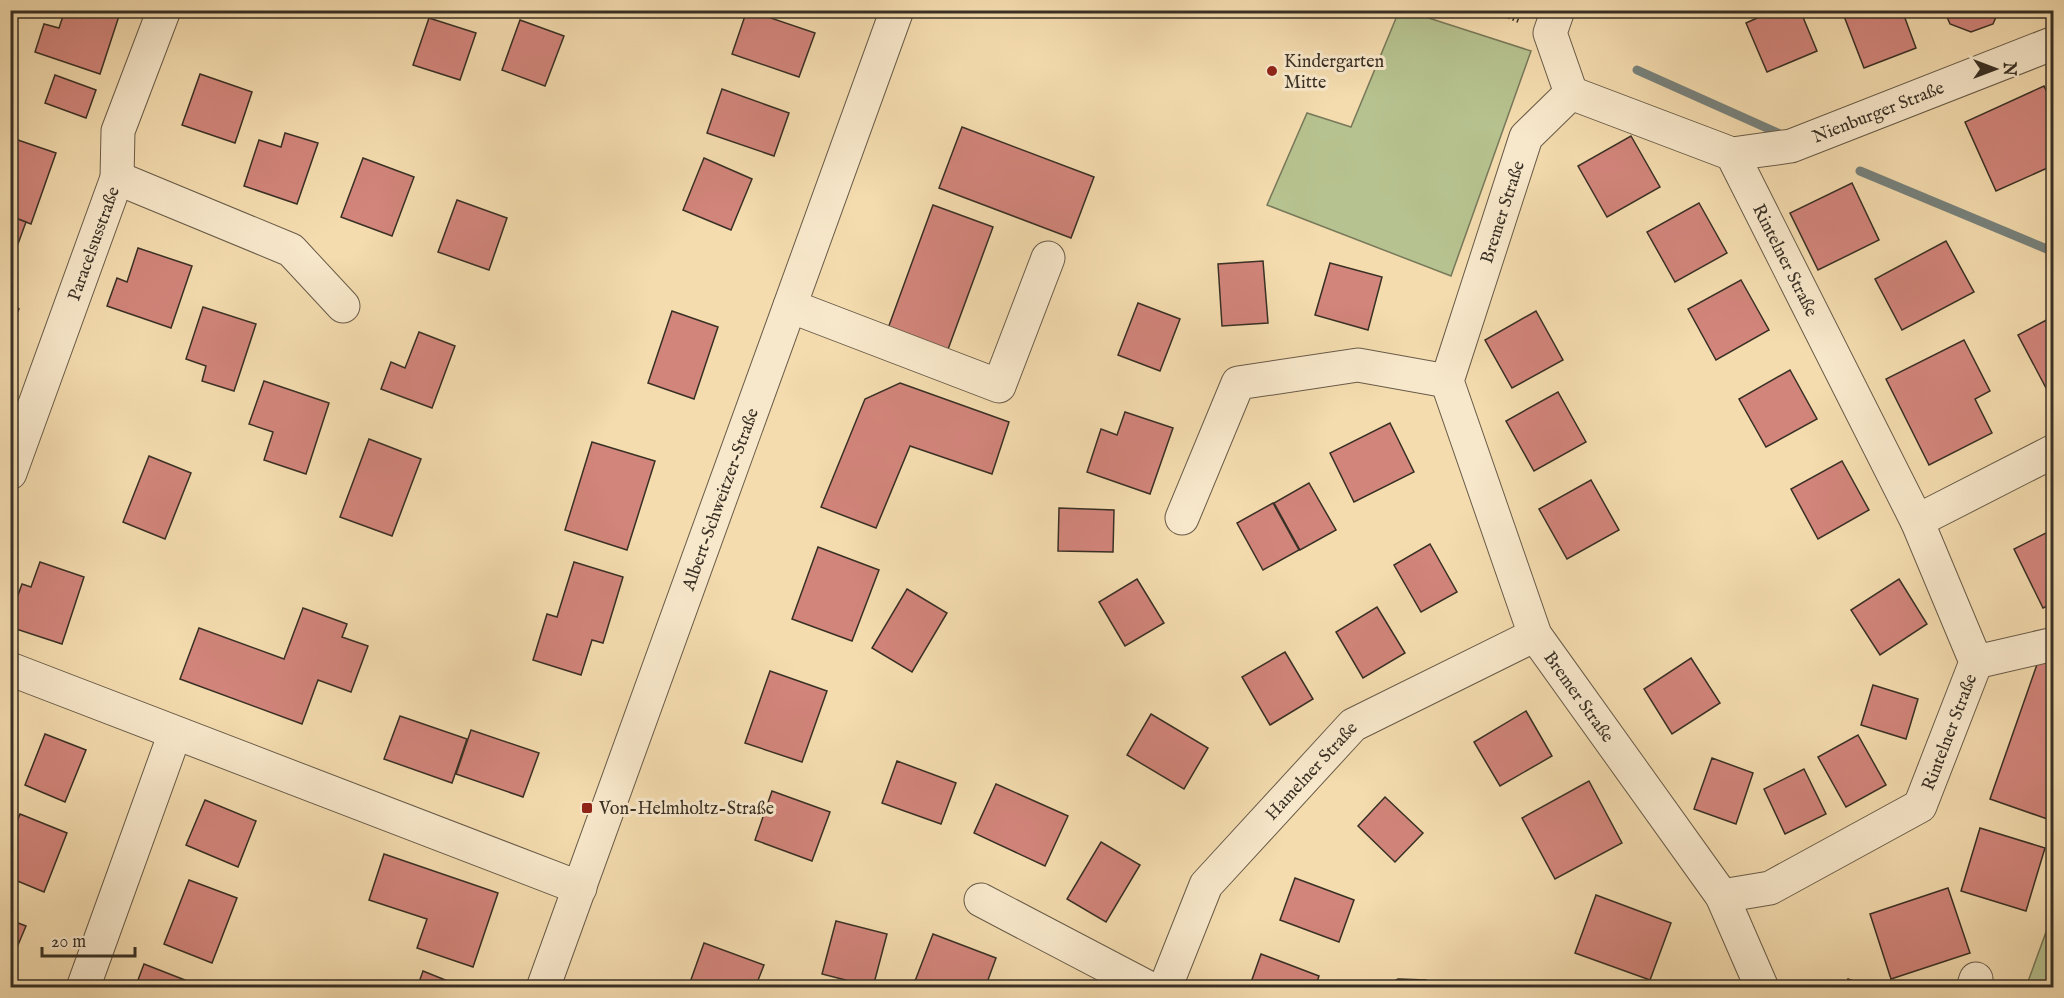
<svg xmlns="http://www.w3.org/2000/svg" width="2064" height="998" viewBox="0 0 2064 998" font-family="'IM FELL English',serif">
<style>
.green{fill:#b6c28f;stroke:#78795a;stroke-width:1.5}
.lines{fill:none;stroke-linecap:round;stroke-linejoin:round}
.stream{stroke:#77827d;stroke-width:9}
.building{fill:#d2857b;stroke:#393025;stroke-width:1.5}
.minor-casing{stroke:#685b48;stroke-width:35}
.path{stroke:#393025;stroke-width:4;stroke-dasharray:1.5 3;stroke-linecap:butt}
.minor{stroke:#f8e8cb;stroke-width:33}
.poi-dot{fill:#8f2418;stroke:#f8e8cb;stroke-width:2}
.labels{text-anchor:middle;stroke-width:6;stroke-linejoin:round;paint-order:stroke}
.poi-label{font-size:18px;fill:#393025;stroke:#f8e8cb;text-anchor:start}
.street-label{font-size:18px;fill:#393025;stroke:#f8e8cb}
</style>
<rect width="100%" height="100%" fill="#f4dcaf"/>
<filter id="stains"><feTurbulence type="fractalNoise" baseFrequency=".00333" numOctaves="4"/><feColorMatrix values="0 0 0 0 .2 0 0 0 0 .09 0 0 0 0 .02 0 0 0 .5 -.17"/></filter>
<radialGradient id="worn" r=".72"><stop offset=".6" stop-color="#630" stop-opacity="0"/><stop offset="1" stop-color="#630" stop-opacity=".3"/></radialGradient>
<!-- green -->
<g class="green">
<polygon points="1399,11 1407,11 1531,51 1451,276 1267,205 1307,113 1351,127"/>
<polygon points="2053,913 2053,987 2026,987"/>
</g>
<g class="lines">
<!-- stream -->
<g class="stream">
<polyline points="1637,70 1778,133"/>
<polyline points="1860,171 2054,252"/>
</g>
</g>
<!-- building -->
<g class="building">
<polygon points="65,10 102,10 119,16 100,74 35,52 44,24 59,28"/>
<polygon points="747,10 815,33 799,77 732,54"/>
<polygon points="1775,10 1800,10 1817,51 1767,72 1746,23"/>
<polygon points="1902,10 1916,48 1864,68 1842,11"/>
<polygon points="1944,10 1999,10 1993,24 1971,32 1950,24"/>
<polygon points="429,18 476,33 460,80 413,65"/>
<polygon points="520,20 564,36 545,86 502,70"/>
<polygon points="200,74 252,92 235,143 182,125"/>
<polygon points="55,75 96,90 86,118 45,103"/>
<polygon points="2044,86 2054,107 2054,165 1996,191 1965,122"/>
<polygon points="722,89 789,113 774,156 707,133"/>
<polygon points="962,127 1094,177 1071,238 939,188"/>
<polygon points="285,133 318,143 297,204 244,186 259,140 281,147"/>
<polygon points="1631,136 1660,187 1607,217 1578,166"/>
<polygon points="12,138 56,153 31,224 10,216"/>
<polygon points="363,158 414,177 392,236 341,217"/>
<polygon points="704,158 752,179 731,230 683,210"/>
<polygon points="1852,183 1879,240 1818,270 1790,213"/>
<polygon points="457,200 507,218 489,270 438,252"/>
<polygon points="1699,203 1727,253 1675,282 1647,232"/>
<polygon points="933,205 993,227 947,352 887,331"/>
<polygon points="10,216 26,222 15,252 10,250"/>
<polygon points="1946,241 1974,292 1902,330 1875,279"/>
<polygon points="138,248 192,266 171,328 107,306 117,278 127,282"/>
<polygon points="1263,261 1268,323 1222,326 1218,264"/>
<polygon points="1330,263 1382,277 1368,330 1315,315"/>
<polygon points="1741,280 1769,330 1716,360 1688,309"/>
<polygon points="1138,303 1180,319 1160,371 1118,355"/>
<polygon points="10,305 19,309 10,329"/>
<polygon points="203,307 256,324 234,391 202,381 206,366 186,359"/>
<polygon points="672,311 718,327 694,399 648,383"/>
<polygon points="1536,311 1563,360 1512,388 1485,340"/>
<polygon points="2054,316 2054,383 2046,388 2018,335"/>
<polygon points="419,332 455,346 432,408 381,389 391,362 405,368"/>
<polygon points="1964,340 1990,391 1975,399 1992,433 1929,465 1886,379"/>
<polygon points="1790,370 1817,419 1766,447 1739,399"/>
<polygon points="264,381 329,403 306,474 264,460 273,432 249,424"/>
<polygon points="900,383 1009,422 992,474 910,446 876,528 821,507 865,399"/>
<polygon points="1558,392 1586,442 1534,471 1506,421"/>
<polygon points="1125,412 1173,428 1150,494 1087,472 1101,429 1117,435"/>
<polygon points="1390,423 1414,472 1354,502 1330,453"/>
<polygon points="369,439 421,459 392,536 340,517"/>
<polygon points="592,442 655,461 627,550 565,530"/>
<polygon points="149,456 191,473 165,539 123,522"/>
<polygon points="1842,461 1869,510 1818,539 1791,489"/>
<polygon points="1591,480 1619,530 1567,559 1539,509"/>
<polygon points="1309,483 1336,530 1300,550 1274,503"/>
<polygon points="1273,503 1299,550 1263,570 1237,523"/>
<polygon points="1059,508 1114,510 1113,552 1058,551"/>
<polygon points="2054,529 2054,603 2043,608 2014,549"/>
<polygon points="1430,544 1457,592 1421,612 1394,565"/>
<polygon points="818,547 879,570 852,641 792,619"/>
<polygon points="40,562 84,577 62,644 10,627 10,617 22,584 31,587"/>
<polygon points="574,562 623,577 603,643 592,640 581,675 533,660 547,614 557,617"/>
<polygon points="1137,579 1164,623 1125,646 1099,602"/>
<polygon points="1899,579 1927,624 1880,655 1851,610"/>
<polygon points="907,589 947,613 912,672 872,648"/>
<polygon points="1377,607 1405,653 1363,678 1336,632"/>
<polygon points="303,608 347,624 342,637 368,646 351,692 318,680 302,724 180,679 199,628 284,659"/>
<polygon points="1285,652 1313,699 1270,725 1242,677"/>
<polygon points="2041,653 2054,657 2053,821 1990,799"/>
<polygon points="1691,658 1720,703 1672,734 1644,689"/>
<polygon points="770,671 827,691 802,762 745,743"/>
<polygon points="1873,685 1918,699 1906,739 1861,725"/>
<polygon points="1526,711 1552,756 1500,786 1474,742"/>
<polygon points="1151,714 1208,748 1184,789 1127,755"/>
<polygon points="400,716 467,739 452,783 384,759"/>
<polygon points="471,730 539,753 523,797 456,774"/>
<polygon points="45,734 86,750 65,802 25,785"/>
<polygon points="1858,735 1886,785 1846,807 1818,757"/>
<polygon points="1712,758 1753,773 1736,824 1694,809"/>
<polygon points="897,761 956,783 941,824 882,803"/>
<polygon points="1804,769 1826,814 1785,834 1764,789"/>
<polygon points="1589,781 1622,843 1555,879 1522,818"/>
<polygon points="996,784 1068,816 1045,866 974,833"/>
<polygon points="772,791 830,812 812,861 755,840"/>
<polygon points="1385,797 1423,833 1395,862 1358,826"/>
<polygon points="205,800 256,821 238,867 186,845"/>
<polygon points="20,814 67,833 44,892 10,878 10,839"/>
<polygon points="1980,828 2045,848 2026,911 1961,891"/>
<polygon points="1101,842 1140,865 1106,922 1067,899"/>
<polygon points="384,854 498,893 473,967 417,948 427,919 369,900"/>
<polygon points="1295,878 1354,900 1339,942 1280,920"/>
<polygon points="189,880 237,898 212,963 164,944"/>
<polygon points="1948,888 1970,953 1891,979 1870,914"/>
<polygon points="1596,895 1671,923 1650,980 1575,953"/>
<polygon points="10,920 26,926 10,964"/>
<polygon points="836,921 887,934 873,987 822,974"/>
<polygon points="933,934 996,958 985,988 930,988 915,981"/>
<polygon points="704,943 764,965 755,988 688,988"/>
<polygon points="1261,954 1319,976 1315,988 1249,988"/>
<polygon points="144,964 190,982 188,988 135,988"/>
<polygon points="423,971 465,988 417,988"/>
<polygon points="1398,979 1426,980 1424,988 1381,988"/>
<polygon points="1848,979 1872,988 1845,988"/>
</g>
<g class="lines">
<defs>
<g id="minor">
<polyline points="1558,10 1550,33 1571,93"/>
<path id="s1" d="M 1571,93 L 1732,154 L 1917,521 L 1976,662 L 1920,806 L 1770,888 L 1722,896"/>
<path id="s2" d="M 1571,93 L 1526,137 L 1447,381 L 1535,635 L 1722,896 L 1762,988"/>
<path id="s3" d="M 1732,154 L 1791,146 L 2054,43"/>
<polyline points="117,178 291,250 343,306"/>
<polyline points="790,306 999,386 1048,258"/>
<path id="s4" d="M 10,473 L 117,178 L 118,131 L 164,10"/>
<polyline points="1182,518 1238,383 1358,365 1447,381"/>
<polyline points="1917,521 2054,451"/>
<polyline points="1976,662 2054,644"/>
<polyline points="10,669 580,888"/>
<polyline points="981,900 1149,988"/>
<polyline points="83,988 175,733"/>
<path id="s5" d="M 543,988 L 897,10"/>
<path id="s6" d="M 1165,988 L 1206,885 L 1353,725 L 1535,635"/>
<polyline points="1973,988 1976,979"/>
</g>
</defs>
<!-- minor casing -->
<use href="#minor" class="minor-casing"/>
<!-- path -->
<g class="path">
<polyline points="1492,10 1521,22"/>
<polyline points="2053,821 2054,820"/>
</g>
<!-- minor -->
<use href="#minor" class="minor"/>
</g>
<!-- markers -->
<g class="poi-dot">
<circle cx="1272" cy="71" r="6"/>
<rect x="581" y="802" width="12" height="12" rx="3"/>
</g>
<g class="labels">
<!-- poi labels -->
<g class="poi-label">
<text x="1284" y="67">Kindergarten<tspan x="1284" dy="21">Mitte</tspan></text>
<text x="599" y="814">Von-Helmholtz-Straße</text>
</g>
<!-- street labels -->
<g class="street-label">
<text dy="6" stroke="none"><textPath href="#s3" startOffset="153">Nienburger Straße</textPath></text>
<text transform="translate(1502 212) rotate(-72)" y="6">Bremer Straße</text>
<text dy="6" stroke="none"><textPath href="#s4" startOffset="244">Paracelsusstraße</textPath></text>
<text dy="6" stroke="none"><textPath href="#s1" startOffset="291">Rintelner Straße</textPath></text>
<text dy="6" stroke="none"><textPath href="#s5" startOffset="520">Albert-Schweitzer-Straße</textPath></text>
<text dy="6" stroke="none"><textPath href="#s2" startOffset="664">Bremer Straße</textPath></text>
<text transform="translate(1949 732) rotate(-69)" y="6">Rintelner Straße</text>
<text dy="6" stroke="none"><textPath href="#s6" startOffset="266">Hamelner Straße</textPath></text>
</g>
</g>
<!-- margin -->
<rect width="2064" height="998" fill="none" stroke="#f4dcaf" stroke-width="36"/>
<rect x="12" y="12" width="2040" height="974" fill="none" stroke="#393025" stroke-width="3"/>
<rect x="18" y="18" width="2028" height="962" fill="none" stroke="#393025" stroke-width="1.5"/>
<!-- north arrow -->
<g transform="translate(1995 69) rotate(90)" stroke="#f8e8cb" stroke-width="4.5" paint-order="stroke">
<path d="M0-4.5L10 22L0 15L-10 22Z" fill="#393025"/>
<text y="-9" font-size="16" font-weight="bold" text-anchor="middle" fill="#393025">N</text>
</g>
<!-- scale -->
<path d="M42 947v9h93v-9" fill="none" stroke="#393025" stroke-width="3"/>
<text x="51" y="947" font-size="18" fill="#393025" stroke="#f8e8cb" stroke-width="4.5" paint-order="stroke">20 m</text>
<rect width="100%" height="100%" filter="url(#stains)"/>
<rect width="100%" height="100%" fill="url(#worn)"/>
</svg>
